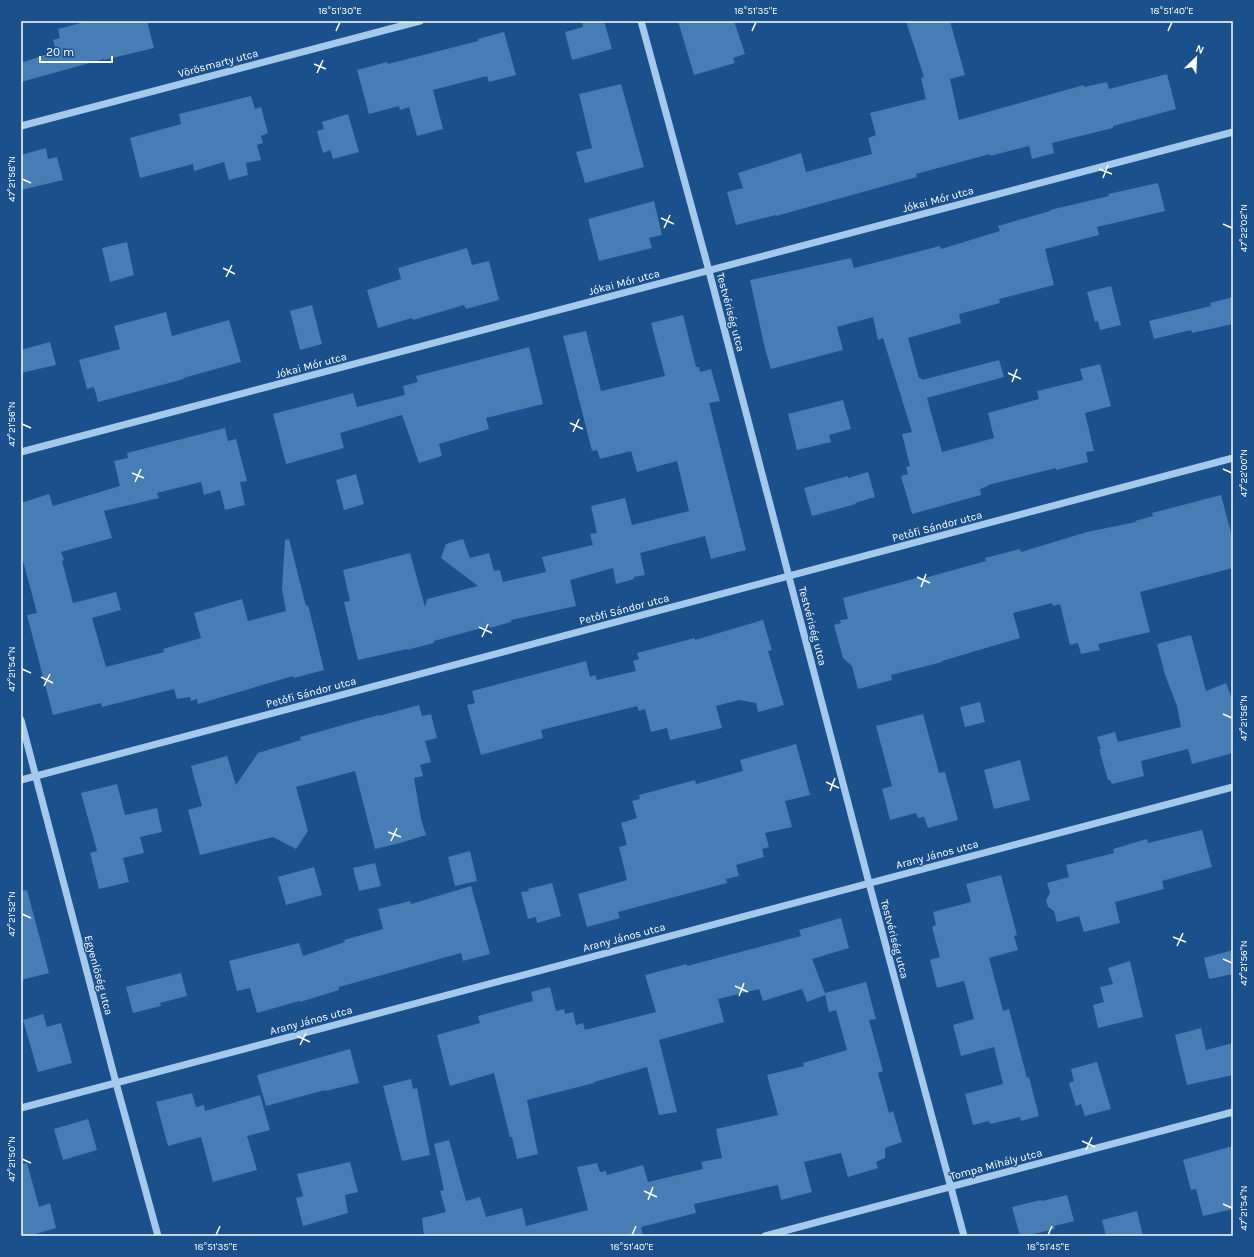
<svg xmlns="http://www.w3.org/2000/svg" width="1254" height="1257" viewBox="0 0 1254 1257" font-family="Karla,sans-serif">
<style>
.building{fill:#467db5}
.lines{fill:none;stroke-linecap:round;stroke-linejoin:round}
.minor{stroke:#a4c9ed;stroke-width:7}
.ticks{fill:none;stroke:#fff;stroke-width:1.5}
.labels{text-anchor:middle;stroke-width:3;stroke-linejoin:round;paint-order:stroke}
.street-label{font-size:11px;fill:#fff;stroke:#1a508b}
.neatline{fill:none;stroke:#fff;stroke-width:1.5}
.ticks-label{font-size:10px;text-anchor:middle;fill:#fff}
</style>
<rect width="100%" height="100%" fill="#1a508b"/>
<!-- building -->
<g class="building">
<polygon points="88,21 147,21 154,48 104,60 104,59 21,82 21,63 56,51 53,40 60,38 58,29"/>
<polygon points="582,21 604,21 612,49 572,60 565,32 583,27"/>
<polygon points="678,21 734,21 745,54 733,58 735,63 694,75"/>
<polygon points="906,21 950,21 965,75 950,79 959,120 1084,85 1084,87 1107,82 1109,89 1167,74 1176,109 1113,126 1113,128 1052,143 1054,153 1032,159 1029,146 990,156 990,154 916,174 917,177 776,216 776,215 736,225 727,192 743,188 738,173 801,153 806,172 872,154 868,138 876,135 870,113 926,99 921,78 924,77"/>
<polygon points="504,32 516,75 489,82 487,76 433,90 443,129 417,136 409,107 400,110 399,106 369,114 357,70 387,62 388,64 478,41 478,39"/>
<polygon points="621,84 644,167 585,183 576,152 592,148 579,94"/>
<polygon points="251,96 255,109 261,107 268,133 261,136 263,143 257,145 261,160 246,163 248,175 229,180 224,162 194,171 193,164 140,178 130,138 181,124 179,114"/>
<polygon points="348,114 359,152 333,159 330,150 323,153 317,131 324,129 322,122"/>
<polygon points="46,148 48,159 57,157 63,180 21,190 21,155"/>
<polygon points="1158,183 1165,211 1097,227 1099,235 1045,249 1054,285 999,299 1000,303 959,314 961,323 908,338 919,378 921,378 922,380 999,360 1004,377 927,398 942,452 994,438 988,413 1039,399 1037,391 1083,380 1080,369 1100,364 1111,406 1085,413 1094,451 1086,452 1088,462 1056,470 1056,468 988,485 988,486 980,489 981,495 912,514 901,476 908,474 906,467 910,466 902,434 912,432 883,338 878,340 873,317 837,327 843,350 771,369 765,349 750,280 851,258 854,268 940,246 941,249 1000,231 998,226 1050,211 1050,210 1109,196 1108,194"/>
<polygon points="654,201 662,235 649,238 652,248 599,261 588,219"/>
<polygon points="127,242 134,275 110,282 102,248"/>
<polygon points="467,248 472,265 489,261 499,300 466,309 464,305 413,320 412,318 378,328 367,290 401,279 398,268"/>
<polygon points="1111,286 1121,325 1100,330 1098,321 1095,322 1087,292"/>
<polygon points="1233,297 1233,324 1192,333 1191,330 1154,339 1149,321 1211,306 1210,303"/>
<polygon points="312,305 322,344 300,350 290,311"/>
<polygon points="166,312 172,336 229,320 241,362 183,378 184,379 98,402 94,387 87,389 79,360 120,349 114,326"/>
<polygon points="683,315 696,367 699,367 700,372 711,369 720,401 709,403 746,550 711,559 705,536 640,553 645,575 634,577 634,579 616,584 613,568 570,580 576,606 511,620 511,622 490,628 489,626 434,641 434,643 407,650 407,649 358,660 344,602 350,601 343,570 410,553 425,607 427,599 478,586 441,558 446,544 463,539 470,558 489,553 494,571 500,570 503,582 546,572 542,557 593,545 590,534 597,533 591,506 625,498 632,525 689,511 677,461 637,472 631,451 600,459 597,450 592,451 563,336 586,331 601,391 665,376 651,323"/>
<polygon points="50,342 56,365 21,373 21,350"/>
<polygon points="529,347 543,404 486,418 489,429 439,444 442,456 419,463 402,415 340,433 344,448 286,464 273,414 353,393 357,407 405,395 403,386 418,382 416,376"/>
<polygon points="843,400 851,429 829,435 831,442 797,450 788,414"/>
<polygon points="225,428 228,441 236,439 247,481 240,482 245,505 225,510 220,490 204,495 201,482 157,493 159,498 104,511 112,538 61,552 64,560 62,561 73,603 116,592 121,610 92,618 106,667 164,652 163,649 201,638 194,613 242,599 248,621 286,611 282,589 285,540 289,539 306,606 308,605 324,670 294,678 293,676 198,704 197,699 191,701 190,697 177,699 174,689 102,707 101,703 53,715 27,615 37,613 21,553 21,503 49,494 53,506 120,486 114,461 128,458 127,453"/>
<polygon points="868,472 875,497 855,503 856,504 812,516 804,488 848,476 848,478"/>
<polygon points="356,474 364,504 344,510 336,480"/>
<polygon points="1221,495 1233,540 1233,568 1140,592 1150,632 1098,644 1100,650 1081,654 1078,643 1070,645 1060,604 1053,606 1052,603 1013,613 1020,638 942,661 942,662 891,675 892,680 858,689 852,666 843,658 834,625 841,623 840,620 848,619 843,598 920,577 921,579 986,561 985,558 1020,549 1021,552 1087,532 1136,522 1135,521 1153,516 1152,513"/>
<polygon points="763,620 772,650 768,651 784,705 758,712 756,703 739,700 716,706 722,728 670,740 667,728 651,732 645,709 639,711 637,706 541,730 543,738 481,755 467,705 475,703 472,691 586,661 590,677 595,675 597,680 636,671 633,661 639,659 637,653 695,638 695,640"/>
<polygon points="1191,635 1206,691 1226,683 1233,701 1233,753 1192,764 1188,749 1141,761 1144,776 1112,784 1110,780 1108,780 1099,749 1101,749 1097,737 1115,732 1118,742 1181,727 1177,706 1165,675 1157,644"/>
<polygon points="980,702 985,722 965,727 960,707"/>
<polygon points="419,705 422,716 431,714 437,738 425,741 431,762 420,765 423,776 414,778 421,819 426,835 400,843 375,849 355,771 296,787 308,831 296,849 273,837 200,855 188,810 202,806 191,766 227,756 236,785 258,753 301,740 300,737 357,721 379,715 379,716"/>
<polygon points="923,714 939,773 945,772 958,820 928,828 924,817 918,818 916,813 890,820 882,789 892,786 876,726"/>
<polygon points="796,744 810,795 785,801 792,827 765,833 769,847 762,849 764,857 736,865 739,876 726,879 727,883 618,912 620,918 587,927 578,894 627,880 619,847 627,845 621,823 637,818 632,801 640,799 639,795 695,780 696,784 743,771 740,760"/>
<polygon points="1020,760 1030,800 994,809 984,770"/>
<polygon points="117,784 125,815 157,808 162,832 140,837 144,853 123,858 129,882 99,889 90,853 97,851 81,793"/>
<polygon points="1202,830 1212,867 1162,881 1164,889 1115,902 1120,923 1084,932 1079,916 1057,922 1054,911 1048,907 1046,900 1050,893 1047,883 1069,877 1066,865 1114,853 1113,849 1147,839 1148,843"/>
<polygon points="470,851 477,881 455,886 448,857"/>
<polygon points="375,863 381,886 359,891 353,868"/>
<polygon points="314,867 322,895 286,905 278,877"/>
<polygon points="1001,875 1017,935 1014,936 1018,950 989,958 1003,1011 1009,1009 1027,1078 1029,1077 1039,1116 1021,1121 1020,1117 990,1124 989,1121 973,1125 965,1094 1003,1084 994,1047 961,1056 953,1025 974,1019 964,981 937,988 930,960 940,957 932,927 936,925 933,912 971,902 966,884"/>
<polygon points="552,883 561,916 537,923 536,917 528,919 521,892 529,891 528,889"/>
<polygon points="471,886 490,954 463,961 461,953 339,987 339,990 300,1002 299,1001 257,1013 250,988 237,991 229,961 299,943 303,956 345,942 344,940 383,929 378,909 410,901 411,904"/>
<polygon points="27,890 49,973 21,980 21,891"/>
<polygon points="841,918 849,948 812,959 825,993 866,982 876,1019 869,1020 883,1071 878,1073 889,1113 893,1111 902,1142 885,1148 885,1158 876,1162 878,1168 848,1177 841,1153 804,1162 812,1192 781,1200 778,1185 694,1204 696,1213 641,1227 643,1236 424,1236 422,1218 446,1212 440,1191 444,1190 434,1144 449,1140 466,1201 480,1197 486,1217 522,1208 526,1226 588,1210 577,1167 597,1163 600,1172 606,1171 607,1175 643,1165 648,1182 703,1169 701,1162 722,1158 716,1129 778,1115 767,1075 804,1066 803,1063 847,1050 836,1010 829,1012 825,995 807,1002 802,989 763,1001 759,989 718,999 724,1022 659,1040 677,1112 659,1115 647,1067 594,1082 594,1083 527,1100 538,1154 517,1159 512,1137 510,1137 494,1073 450,1086 437,1035 480,1023 478,1016 533,1001 531,992 550,987 556,1011 564,1009 565,1014 573,1012 576,1025 583,1023 585,1030 656,1012 645,975 687,964 687,966 801,936 799,930"/>
<polygon points="1233,950 1233,974 1209,979 1204,958"/>
<polygon points="1130,961 1143,1017 1098,1028 1093,1005 1104,1002 1100,987 1113,984 1108,968"/>
<polygon points="181,973 187,996 160,1003 161,1006 133,1013 126,987"/>
<polygon points="43,1014 47,1027 61,1023 72,1063 38,1072 23,1020"/>
<polygon points="1201,1028 1206,1050 1233,1043 1233,1075 1187,1085 1175,1035"/>
<polygon points="350,1049 359,1083 325,1091 325,1090 266,1106 257,1075"/>
<polygon points="1097,1062 1111,1109 1085,1116 1081,1104 1076,1106 1069,1083 1074,1081 1071,1069"/>
<polygon points="411,1079 413,1089 417,1088 430,1155 402,1161 383,1086"/>
<polygon points="192,1093 196,1107 204,1105 205,1111 260,1095 270,1130 247,1136 257,1170 213,1182 201,1137 168,1146 156,1102"/>
<polygon points="88,1119 97,1150 63,1160 54,1129"/>
<polygon points="1233,1146 1233,1209 1203,1216 1196,1189 1191,1190 1183,1160"/>
<polygon points="350,1162 358,1192 345,1195 348,1213 303,1226 296,1198 303,1196 297,1174"/>
<polygon points="27,1163 39,1207 50,1203 56,1228 29,1236 21,1236 21,1164"/>
<polygon points="1067,1195 1074,1221 1054,1226 1055,1229 1025,1236 1020,1236 1012,1207 1041,1200 1042,1201"/>
<polygon points="1137,1211 1143,1236 1106,1236 1102,1220"/>
</g>
<g class="lines">
<!-- minor -->
<g class="minor">
<polyline points="641,21 709,271 869,883 964,1236"/>
<polyline points="21,126 420,21"/>
<polyline points="21,452 1233,132"/>
<polyline points="21,720 116,1083 158,1236"/>
<polyline points="21,780 1233,458"/>
<polyline points="21,1108 1233,787"/>
<polyline points="765,1236 1233,1112"/>
</g>
</g>
<!-- ticks -->
<path class="ticks" d="M 336,31 L 340,22M 752,31 L 756,22M 1168,31 L 1172,22M 314,64 L 326,69M 317,73 L 323,60M 1099,169 L 1112,174M 1103,178 L 1108,165M 22,179 L 31,183M 661,218 L 674,224M 1223,224 L 1232,228M 664,228 L 670,215M 223,268 L 235,274M 226,277 L 232,265M 1008,373 L 1021,379M 1012,382 L 1017,369M 570,423 L 583,429M 22,424 L 31,428M 573,432 L 579,419M 1223,469 L 1232,473M 132,473 L 144,478M 135,482 L 141,469M 917,577 L 930,583M 921,587 L 926,574M 479,627 L 492,633M 482,637 L 488,624M 22,669 L 31,673M 41,677 L 53,683M 44,686 L 50,674M 1223,714 L 1232,718M 826,782 L 839,788M 830,791 L 835,778M 388,832 L 401,837M 391,841 L 397,828M 22,914 L 31,918M 1173,937 L 1186,942M 1177,946 L 1183,933M 1223,959 L 1232,963M 735,986 L 748,992M 739,996 L 744,983M 297,1036 L 310,1042M 300,1045 L 306,1033M 1082,1141 L 1095,1147M 1086,1150 L 1092,1137M 22,1159 L 31,1163M 644,1191 L 657,1197M 648,1200 L 653,1187M 1223,1204 L 1232,1208M 216,1235 L 220,1226M 632,1235 L 636,1226M 1048,1235 L 1052,1226"/>
<g class="labels">
<!-- street labels -->
<g class="street-label">
<text transform="translate(218 63) rotate(-15)" y="4">Vörösmarty utca</text>
<text transform="translate(938 199) rotate(-15)" y="4">Jókai Mór utca</text>
<text transform="translate(624 282) rotate(-15)" y="4">Jókai Mór utca</text>
<text transform="translate(731 312) rotate(75)" y="4">Testvériség utca</text>
<text transform="translate(311 365) rotate(-15)" y="4">Jókai Mór utca</text>
<text transform="translate(937 526) rotate(-15)" y="4">Petőfi Sándor utca</text>
<text transform="translate(624 609) rotate(-15)" y="4">Petőfi Sándor utca</text>
<text transform="translate(813 626) rotate(75)" y="4">Testvériség utca</text>
<text transform="translate(311 692) rotate(-15)" y="4">Petőfi Sándor utca</text>
<text transform="translate(937 854) rotate(-15)" y="4">Arany János utca</text>
<text transform="translate(624 937) rotate(-15)" y="4">Arany János utca</text>
<text transform="translate(895 939) rotate(75)" y="4">Testvériség utca</text>
<text transform="translate(99 975) rotate(75)" y="4">Egyenlőség utca</text>
<text transform="translate(311 1020) rotate(-15)" y="4">Arany János utca</text>
<text transform="translate(996 1164) rotate(-15)" y="4">Tompa Mihály utca</text>
</g>
</g>
<!-- border -->
<rect width="1254" height="1257" fill="none" stroke="#1a508b" stroke-width="44"/>
<!-- north arrow -->
<g transform="translate(1196 58) rotate(24)" stroke="#1a508b" stroke-width="3" paint-order="stroke">
<path d="M0-3L7 15L0 10L-7 15Z" fill="#ffffff"/>
<text y="-6" font-size="11" font-weight="bold" text-anchor="middle" fill="#ffffff">N</text>
</g>
<!-- scale -->
<path d="M40 56v6h72v-6" fill="none" stroke="#ffffff" stroke-width="2"/>
<text x="46" y="56" font-size="12" fill="#ffffff" stroke="#1a508b" stroke-width="3" paint-order="stroke">20 m</text>
<rect x="22" y="22" width="1210" height="1213" class="neatline"/>
<g class="ticks-label">
<text x="340" y="14">18°51'30"E</text>
<text x="756" y="14">18°51'35"E</text>
<text x="1172" y="14">18°51'40"E</text>
<text transform="translate(11 179) rotate(-90)" y="4">47°21'58"N</text>
<text transform="translate(1243 228) rotate(-90)" y="4">47°22'02"N</text>
<text transform="translate(11 424) rotate(-90)" y="4">47°21'56"N</text>
<text transform="translate(1243 473) rotate(-90)" y="4">47°22'00"N</text>
<text transform="translate(11 669) rotate(-90)" y="4">47°21'54"N</text>
<text transform="translate(1243 718) rotate(-90)" y="4">47°21'58"N</text>
<text transform="translate(11 914) rotate(-90)" y="4">47°21'52"N</text>
<text transform="translate(1243 963) rotate(-90)" y="4">47°21'56"N</text>
<text transform="translate(11 1159) rotate(-90)" y="4">47°21'50"N</text>
<text transform="translate(1243 1208) rotate(-90)" y="4">47°21'54"N</text>
<text x="216" y="1250">18°51'35"E</text>
<text x="632" y="1250">18°51'40"E</text>
<text x="1048" y="1250">18°51'45"E</text>
</g>
</svg>
